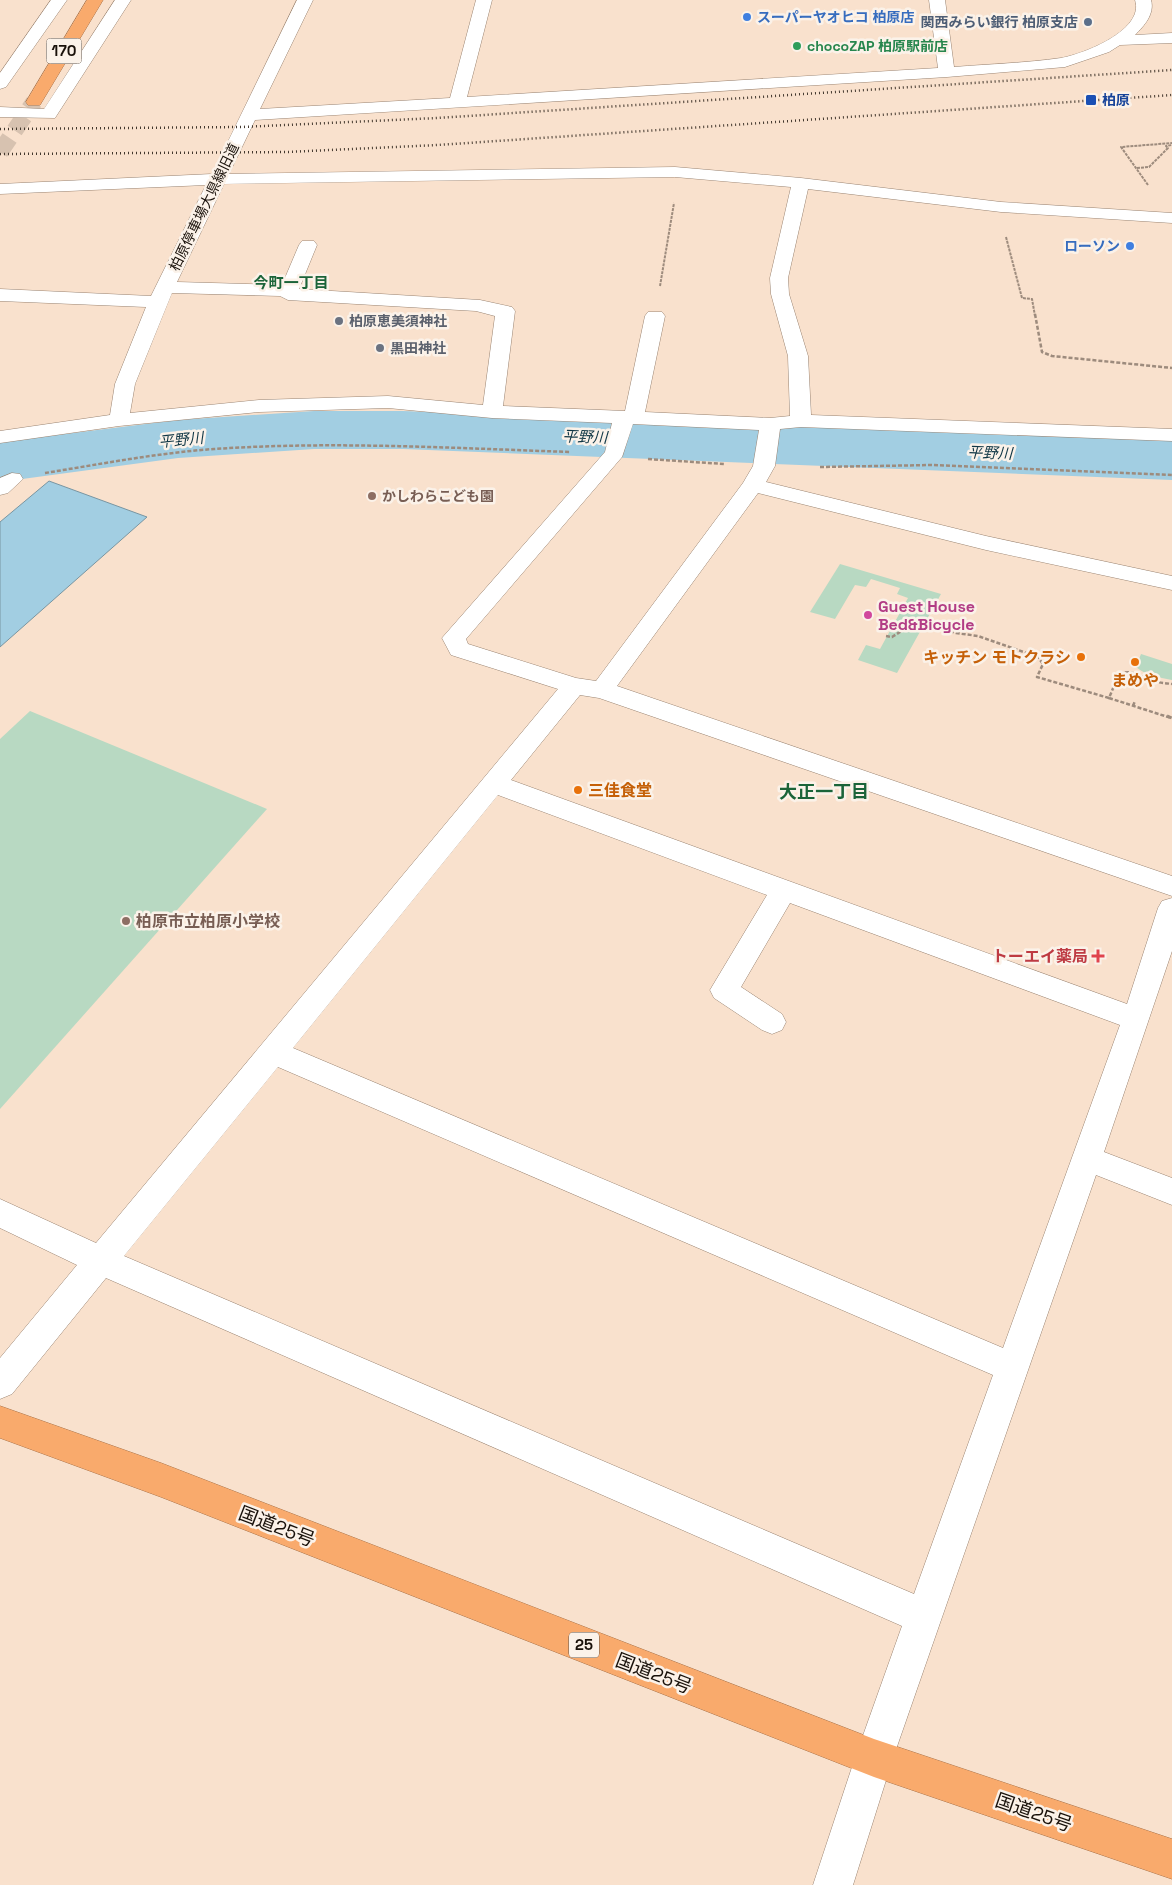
<svg xmlns="http://www.w3.org/2000/svg" width="1172" height="1885" viewBox="0 0 1172 1885" font-family="'Space Grotesk','Noto Sans JP',sans-serif">
<style>
.green{fill:#b8d9c2}
.water{fill:#a2cee2;stroke:#7995a1}
.lines{fill:none;stroke-linecap:round;stroke-linejoin:round}
.river{fill:#a2cee2;fill-rule:evenodd}
.highway-tunnel{stroke:#d7c2b0;stroke-width:17;stroke-dasharray:17 9;stroke-linecap:butt}
.minor-casing{stroke:#9a8472;stroke-width:1}
.highway-casing{stroke:#ab744a;stroke-width:1}
.path-far2{stroke:#9d8b7d;stroke-width:2;stroke-dasharray:3 1;stroke-linecap:butt}
.path-far1{stroke:#9d8b7d;stroke-width:2.5;stroke-dasharray:4 2;stroke-linecap:butt}
.path{stroke:#9d8b7d;stroke-width:3;stroke-dasharray:5 2.5;stroke-linecap:butt}
.minor{fill:#fff;fill-rule:evenodd}
.highway{fill:#f9aa6c;fill-rule:evenodd}
.rail{stroke:#42372d;stroke-width:2.5;stroke-dasharray:1 3;stroke-linecap:butt}
.shop-dot{fill:#3f7fe0;stroke:#fbf2e9;stroke-width:2}
.service-dot{fill:#5c6f8a;stroke:#fbf2e9;stroke-width:2}
.leisure-dot{fill:#2e9e5b;stroke:#fbf2e9;stroke-width:2}
.transit-dot{fill:#1a4fb4;stroke:#fbf2e9;stroke-width:2}
.worship-dot{fill:#6b7280;stroke:#fbf2e9;stroke-width:2}
.education-dot{fill:#8d6e63;stroke:#fbf2e9;stroke-width:2}
.hotel-dot{fill:#d1479c;stroke:#fbf2e9;stroke-width:2}
.food-dot{fill:#e8710a;stroke:#fbf2e9;stroke-width:2}
.health-dot{fill:#e0444e;stroke:#fbf2e9;stroke-width:2}
.labels{text-anchor:middle;stroke-width:5;stroke-linejoin:round;paint-order:stroke}
.far-shop-label{font-size:14px;font-weight:bold;fill:#366cbe;stroke:#fbf2e9;text-anchor:start}
.far-service-label{font-size:14px;font-weight:bold;fill:#4e5e75;stroke:#fbf2e9;text-anchor:end}
.far-leisure-label{font-size:14px;font-weight:bold;fill:#27864d;stroke:#fbf2e9;text-anchor:start}
.far-transit-label{font-size:14px;font-weight:bold;fill:#164399;stroke:#fbf2e9;text-anchor:start}
.far-street-label{font-size:14px;fill:#19110a;stroke:#fbf2e9}
.far-worship-label{font-size:14px;font-weight:bold;fill:#5b616d;stroke:#fbf2e9;text-anchor:start}
.far-education-label{font-size:14px;font-weight:bold;fill:#785e54;stroke:#fbf2e9;text-anchor:start}
.shield{fill:#fbf2e9;stroke:#5d544d;stroke-width:1}
.shield-label{font-size:15px;font-weight:bold;fill:#19110a}
.far-neighbourhood-label{font-size:15px;font-weight:bold;fill:#1b6439;stroke:#fbf2e9}
.far-water-label{font-size:15px;font-style:italic;fill:#0f3645;stroke:#fbf2e9}
.hotel-label{font-size:16px;font-weight:bold;fill:#b23c85;stroke:#fbf2e9;text-anchor:start}
.food-label{font-size:16px;font-weight:bold;fill:#c56008;stroke:#fbf2e9;text-anchor:end}
.education-label{font-size:16px;font-weight:bold;fill:#785e54;stroke:#fbf2e9;text-anchor:start}
.health-label{font-size:16px;font-weight:bold;fill:#be3a42;stroke:#fbf2e9;text-anchor:end}
.neighbourhood-label{font-size:18px;font-weight:bold;fill:#1b6439;stroke:#fbf2e9}
.near-street-label{font-size:19px;fill:#19110a;stroke:#fbf2e9}
</style>
<rect width="100%" height="100%" fill="#f9e1cd"/>
<!-- green -->
<g class="green">
<polygon points="840,564 941,594 897,673 858,660 866,645 880,649 908,598 897,594 900,588 871,579 866,587 855,585 835,619 810,612"/>
<path d="M 1141,654 L 1172,664 L 1172,680 C 1158,677 1147,676 1136,667 Z"/>
<polygon points="30,711 267,809 0,1109 0,739"/>
</g>
<!-- water -->
<polygon class="water" points="49,481 147,517 0,647 0,522"/>
<g class="lines">
<!-- river -->
<polygon class="river" points="314,411 403,411 1172,440 1172,480 403,449 314,449 178,458 0,482 0,442 178,420"/>
<!-- highway-tunnel -->
<polyline class="highway-tunnel" points="0,152 34,102"/>
<defs>
<g id="minor">
<polygon points="51,0 67,0 6,87 0,89 0,73"/>
<polygon points="115,0 131,0 55,118 0,117 0,107 44,109"/>
<path d="M 297,0 L 313,0 L 260,109 L 450,98 L 476,0 L 492,0 L 467,97 L 938,68 L 929,0 L 945,0 L 954,67 C 990,64 1026,63 1061,58 C 1084,54 1145,30 1135,0 L 1151,0 C 1155,14 1144,26 1135,35 L 1172,33 L 1172,43 L 1120,45 L 1109,52 L 1065,67 L 947,77 L 255,120 L 229,174 L 675,167 L 801,178 L 1001,202 L 1172,213 L 1172,223 L 1001,212 L 808,189 L 788,278 L 789,294 L 808,356 L 811,415 L 1172,429 L 1172,441 L 801,427 L 780,429 L 775,466 L 766,482 L 986,536 L 1172,576 L 1172,590 L 986,550 L 758,493 L 617,686 L 1172,876 L 1172,896 L 599,698 L 580,695 L 511,780 L 1127,1004 L 1158,908 L 1162,901 L 1172,898 L 1172,951 L 1104,1152 L 1172,1178 L 1172,1205 L 1096,1175 L 893,1758 L 853,1885 L 813,1885 L 855,1758 L 902,1626 L 106,1278 L 12,1394 L 0,1399 L 0,1358 L 77,1265 L 0,1228 L 0,1199 L 96,1243 L 558,689 L 451,655 L 442,638 L 605,452 L 612,423 L 492,418 L 388,408 L 259,412 L 119,426 L 0,443 L 0,431 L 110,415 L 115,384 L 146,307 L 0,301 L 0,289 L 151,296 L 206,185 L 0,194 L 0,184 L 212,174 ZM 675,177 L 791,187 L 770,278 L 771,294 L 788,356 L 790,416 L 770,418 L 645,412 L 665,316 L 662,312 L 648,312 L 645,316 L 625,411 L 503,406 L 515,311 L 512,307 L 480,300 L 299,289 L 317,245 L 314,241 L 302,241 L 299,245 L 282,285 L 177,282 L 224,184 ZM 172,293 L 280,296 L 288,300 L 476,311 L 495,316 L 483,405 L 388,396 L 259,400 L 130,413 L 135,384 ZM 633,424 L 759,430 L 753,466 L 743,483 L 596,681 L 576,678 L 468,644 L 466,639 L 622,457 ZM 498,795 L 767,895 L 710,990 L 714,998 L 762,1030 L 772,1034 L 782,1030 L 786,1022 L 782,1014 L 741,987 L 790,903 L 1120,1025 L 1003,1348 L 293,1048 ZM 278,1067 L 993,1375 L 914,1594 L 124,1256 Z"/>
<polygon points="12,473 20,474 23,479 8,493 0,495 0,478"/>
</g>
<g id="highway">
<polygon points="87,0 103,0 40,105 28,105 26,102"/>
<polygon points="0,1406 161,1463 874,1739 1172,1839 1172,1879 874,1777 161,1497 0,1438"/>
</g>
</defs>
<!-- minor casing -->
<use href="#minor" class="minor-casing"/>
<!-- highway casing -->
<use href="#highway" class="highway-casing"/>
<!-- path-far2 -->
<g class="path-far2">
<polyline points="1137,168 1149,167 1168,148 1166,146 1172,145"/>
<polyline points="1148,185 1121,147 1172,143"/>
<polyline points="1006,237 1022,298 1032,299 1035,316"/>
<polyline points="660,286 674,203"/>
</g>
<!-- path-far1 -->
<g class="path-far1">
<polyline points="1035,314 1042,352 1052,356 1172,368"/>
<polyline points="648,459 724,464"/>
<polyline points="820,467 931,465 1172,475"/>
<path d="M 45,473 C 101,464 157,453 214,449 C 332,441 452,448 570,452"/>
<path d="M 886,636 L 892,637 L 900,632 L 906,623 L 915,621 L 956,633 L 978,636 L 1038,657 L 1043,664 L 1037,677 L 1109,698 L 1119,674 C 1132,669 1139,676 1151,680 C 1158,683 1165,683 1172,684"/>
<polyline points="1109,698 1171,718"/>
<polyline points="1133,706 1135,701"/>
</g>
<!-- path -->
<polyline class="path" points="1167,716 1172,718"/>
<!-- minor -->
<use href="#minor" class="minor"/>
<!-- highway -->
<use href="#highway" class="highway"/>
<!-- rail -->
<g class="rail">
<polyline points="0,129 242,127 437,118 1172,70"/>
<polyline points="0,154 287,152 438,145 1172,95"/>
</g>
</g>
<!-- markers -->
<g class="shop-dot">
<circle cx="747" cy="17" r="5"/>
<circle cx="1130" cy="246" r="5"/>
</g>
<circle class="service-dot" cx="1088" cy="22" r="5"/>
<circle class="leisure-dot" cx="797" cy="46" r="5"/>
<rect class="transit-dot" x="1085" y="94" width="12" height="12" rx="2.5"/>
<g class="worship-dot">
<circle cx="339" cy="321" r="5"/>
<circle cx="380" cy="348" r="5"/>
</g>
<g class="education-dot">
<circle cx="372" cy="496" r="5"/>
<circle cx="126" cy="921" r="5"/>
</g>
<circle class="hotel-dot" cx="868" cy="615" r="5"/>
<g class="food-dot">
<circle cx="1081" cy="657" r="5"/>
<circle cx="1135" cy="662" r="5"/>
<circle cx="578" cy="790" r="5"/>
</g>
<path class="health-dot" d="M1095.5 948.5h5v5h5v5h-5v5h-5v-5h-5v-5h5z"/>
<g class="labels">
<!-- far-shop labels -->
<g class="far-shop-label">
<text x="757" y="22">スーパーヤオヒコ 柏原店</text>
<text x="1120" y="251" text-anchor="end">ローソン</text>
</g>
<!-- far-service labels -->
<g class="far-service-label">
<text x="1078" y="27">関西みらい銀行 柏原支店</text>
</g>
<!-- far-leisure labels -->
<g class="far-leisure-label">
<text x="807" y="51">chocoZAP 柏原駅前店</text>
</g>
<!-- far-transit labels -->
<g class="far-transit-label">
<text x="1102" y="105">柏原</text>
</g>
<!-- far-street labels -->
<g class="far-street-label">
<text transform="translate(204 207) rotate(-64)" y="5">柏原停車場大県線旧道</text>
</g>
<!-- far-worship labels -->
<g class="far-worship-label">
<text x="349" y="326">柏原恵美須神社</text>
<text x="390" y="353">黒田神社</text>
</g>
<!-- far-education labels -->
<g class="far-education-label">
<text x="382" y="501">かしわらこども園</text>
</g>
<!-- shield labels -->
<g class="shield">
<rect x="46.5" y="38.5" width="35" height="25" rx="4"/>
<rect x="569" y="1632.5" width="30" height="25" rx="4"/>
</g>
<g class="shield-label">
<text x="64" y="56">170</text>
<text x="584" y="1650">25</text>
</g>
<!-- far-neighbourhood labels -->
<g class="far-neighbourhood-label">
<text x="291" y="288">今町一丁目</text>
</g>
<!-- far-water labels -->
<g class="far-water-label">
<text transform="translate(585 437) rotate(2)" y="5">平野川</text>
<text transform="translate(181 440) rotate(-6)" y="5">平野川</text>
<text transform="translate(990 453) rotate(2)" y="5">平野川</text>
</g>
<!-- hotel labels -->
<g class="hotel-label">
<text x="878" y="612">Guest House<tspan x="878" dy="18">Bed&amp;Bicycle</tspan></text>
</g>
<!-- food labels -->
<g class="food-label">
<text x="1071" y="663">キッチン モトクラシ</text>
<text x="1135" y="686" text-anchor="middle">まめや</text>
<text x="588" y="796" text-anchor="start">三佳食堂</text>
</g>
<!-- education labels -->
<g class="education-label">
<text x="136" y="927">柏原市立柏原小学校</text>
</g>
<!-- health labels -->
<g class="health-label">
<text x="1088" y="962">トーエイ薬局</text>
</g>
<!-- neighbourhood labels -->
<g class="neighbourhood-label">
<text x="824" y="798">大正一丁目</text>
</g>
<!-- near-street labels -->
<g class="near-street-label">
<text transform="translate(277 1526) rotate(21)" y="7">国道25号</text>
<text transform="translate(654 1673) rotate(21)" y="7">国道25号</text>
<text transform="translate(1034 1812) rotate(19)" y="7">国道25号</text>
</g>
</g>
</svg>
